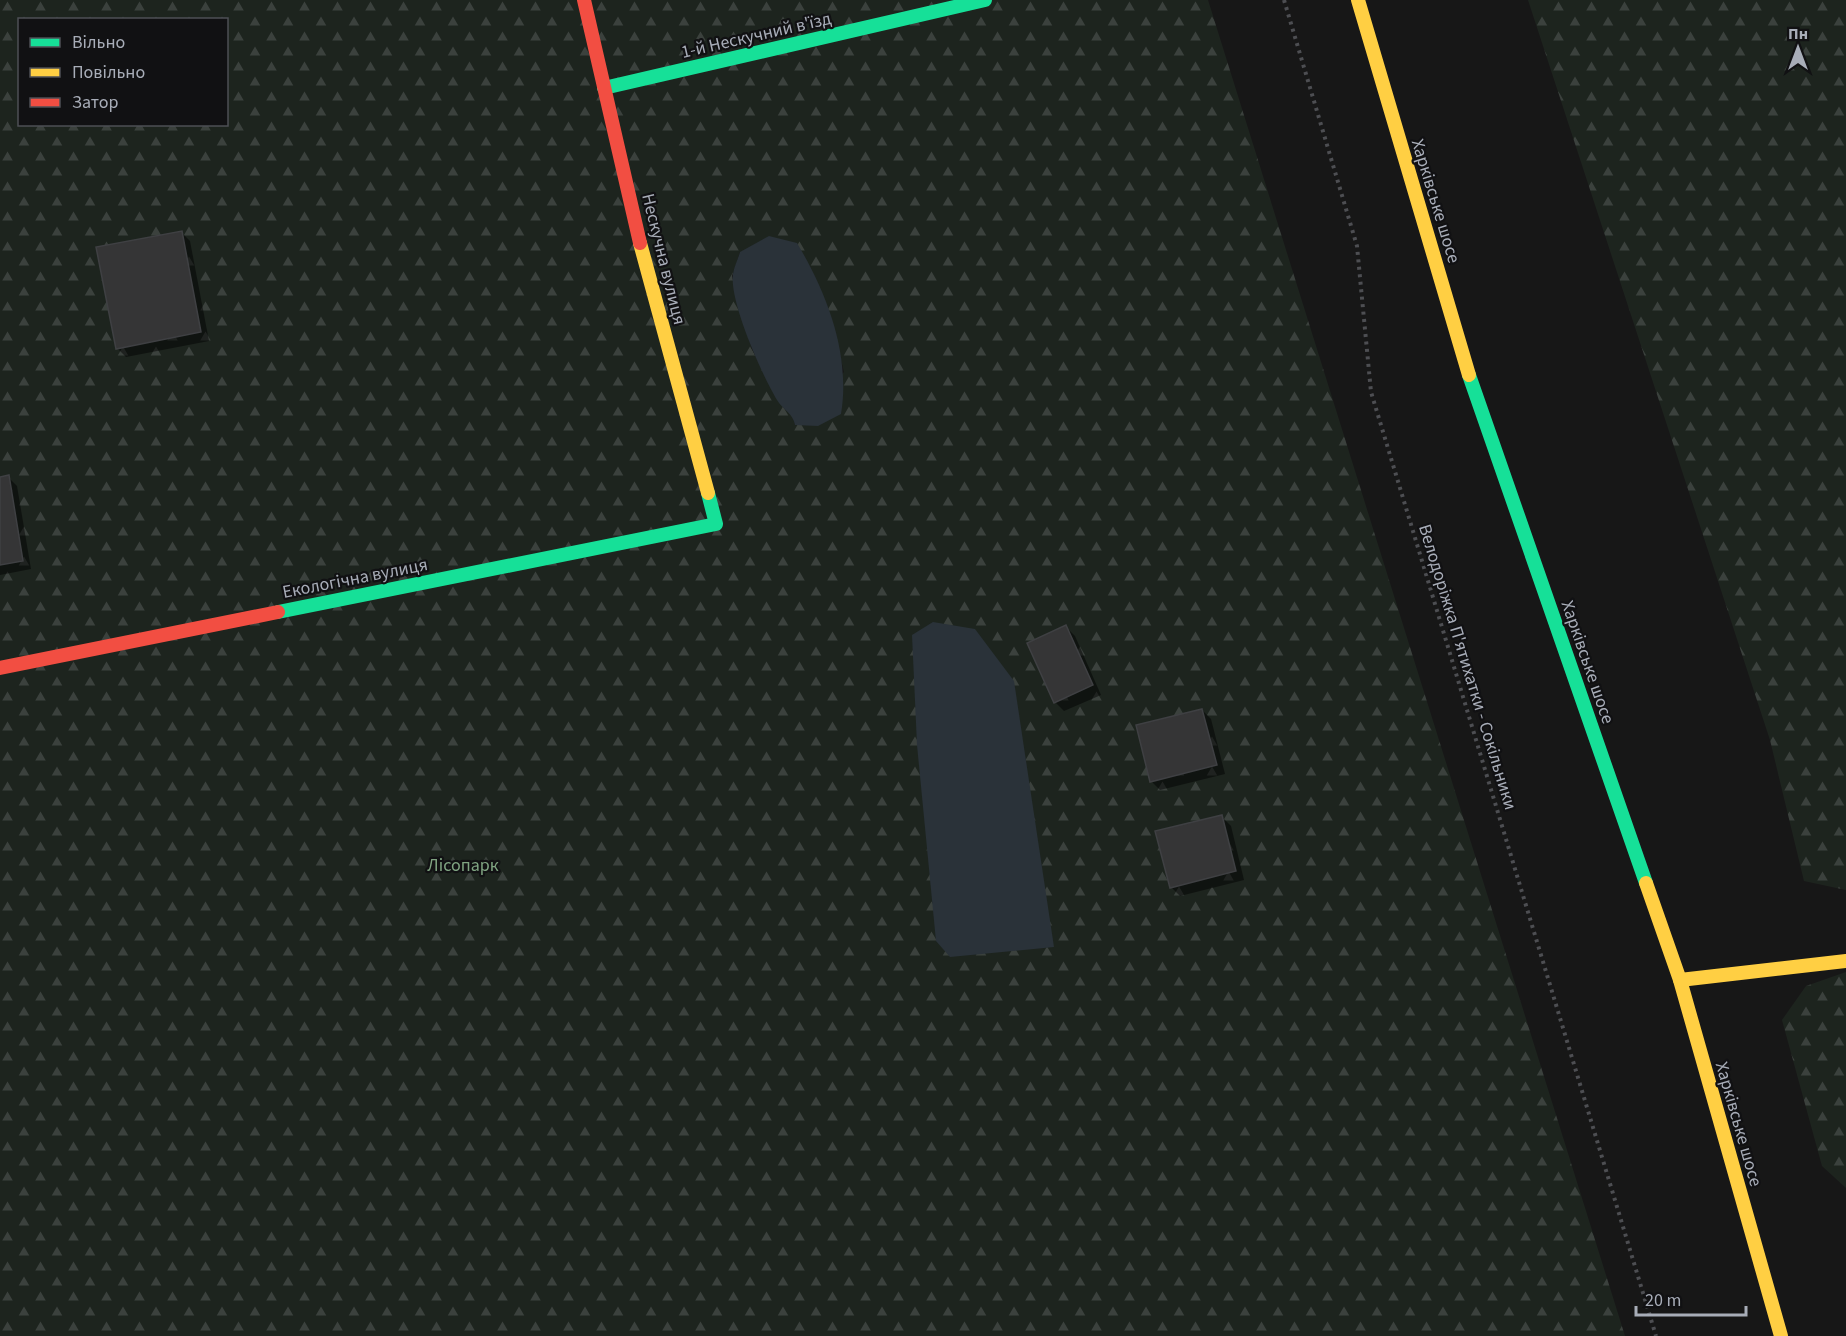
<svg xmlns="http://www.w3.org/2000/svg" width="1846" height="1336" viewBox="0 0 1846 1336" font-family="'Source Sans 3',sans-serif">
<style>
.forest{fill:url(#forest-firs);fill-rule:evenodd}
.water{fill:#2a3239}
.shadow{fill:#0007}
.building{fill:#353536;stroke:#3f4043;stroke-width:1.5}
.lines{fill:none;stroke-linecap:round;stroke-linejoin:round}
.path{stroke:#4d4e52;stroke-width:4;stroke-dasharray:3 4.5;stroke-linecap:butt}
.fast{stroke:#16e098;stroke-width:14}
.slow{stroke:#ffcf43;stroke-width:14}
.jam{stroke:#f24e42;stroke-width:14}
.labels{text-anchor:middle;stroke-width:4.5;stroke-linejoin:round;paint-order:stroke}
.street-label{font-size:18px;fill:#a8adb8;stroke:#111113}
.park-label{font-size:18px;fill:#7fa381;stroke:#111113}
</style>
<defs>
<pattern id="forest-firs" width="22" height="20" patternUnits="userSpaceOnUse" patternTransform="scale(1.5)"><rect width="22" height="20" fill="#1d241e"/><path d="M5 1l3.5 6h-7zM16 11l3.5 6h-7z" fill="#3b413d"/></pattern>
</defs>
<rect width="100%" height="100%" fill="#171717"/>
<!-- forest -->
<g class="forest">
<path d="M 0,0 L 1208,0 L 1625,1336 L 0,1336 ZM 20,20 L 226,20 L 226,124 L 20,124 ZM 740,252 L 838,348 L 844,372 L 795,425 L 793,417 L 764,374 L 752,349 L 741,316 L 732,276 Z"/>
<polygon points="1528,0 1846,0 1846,890 1804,881 1770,740"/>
<polygon points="1846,972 1846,1188 1822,1166 1782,1020 1806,986"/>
</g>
<!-- water -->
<g class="water">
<path d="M 769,236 L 797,243 C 827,293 851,355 841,414 L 818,426 L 795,425 C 793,413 783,410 777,400 C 762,375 729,301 733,274 C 734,267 738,259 740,252 Z"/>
<polygon points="933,622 975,629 1014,681 1054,947 950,957 936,941 917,745 912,635"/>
</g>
<!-- shadow -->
<g class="shadow">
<polygon points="181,232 190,241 209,341 126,357 117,348"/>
<polygon points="8,477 17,486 31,569 0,575 0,478"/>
<polygon points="1066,627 1075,636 1101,695 1064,711 1055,702"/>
<polygon points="1202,710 1211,719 1225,774 1160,790 1151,781"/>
<polygon points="1222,817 1231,826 1244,880 1180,896 1171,887"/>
</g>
<!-- building -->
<g class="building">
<polygon points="182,231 201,332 116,349 96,247"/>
<polygon points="9,475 23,561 0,565 0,477"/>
<polygon points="1066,625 1093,685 1054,703 1027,643"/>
<polygon points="1202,709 1217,765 1150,782 1136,725"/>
<polygon points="1222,815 1236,871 1170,888 1155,831"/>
</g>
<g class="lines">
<!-- path -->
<polyline class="path" points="1284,0 1357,246 1371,392 1656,1336"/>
<!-- fast -->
<g class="fast">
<polyline points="604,88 985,0"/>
<polyline points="1469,375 1646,883"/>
<polyline points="278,612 716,524 708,493"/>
</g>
<!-- slow -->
<g class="slow">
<polyline points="1358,0 1469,375"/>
<polyline points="640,243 708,493"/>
<polyline points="1646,883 1680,980 1781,1336"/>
<polyline points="1680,980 1846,961"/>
</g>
<!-- jam -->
<g class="jam">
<polyline points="584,0 640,243"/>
<polyline points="0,668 278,612"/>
</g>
</g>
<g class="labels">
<!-- street labels -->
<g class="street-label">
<text transform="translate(756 35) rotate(-13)" y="6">1-й Нескучний в'їзд</text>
<text transform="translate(1436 201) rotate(73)" y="6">Харківське шосе</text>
<text transform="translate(664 259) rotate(76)" y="6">Нескучна вулиця</text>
<text transform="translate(355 578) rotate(-11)" y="6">Екологічна вулиця</text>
<text transform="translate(1588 662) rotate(71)" y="6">Харківське шосе</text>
<text transform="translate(1468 667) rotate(73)" y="6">Велодоріжка П'ятихатки - Сокільники</text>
<text transform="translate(1739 1124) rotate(74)" y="6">Харківське шосе</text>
</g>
<!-- park labels -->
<g class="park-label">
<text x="463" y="871">Лісопарк</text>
</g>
</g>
<!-- legend -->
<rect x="18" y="18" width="210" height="108" fill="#111113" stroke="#4d4f55" stroke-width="1.5"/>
<rect x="30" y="38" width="30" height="9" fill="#16e098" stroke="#4d4f55" stroke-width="1.5"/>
<text x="72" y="48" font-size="18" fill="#a8adb8">Вільно</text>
<rect x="30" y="68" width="30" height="9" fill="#ffcf43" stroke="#4d4f55" stroke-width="1.5"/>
<text x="72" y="78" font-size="18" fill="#a8adb8">Повільно</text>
<rect x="30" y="98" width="30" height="9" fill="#f24e42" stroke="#4d4f55" stroke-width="1.5"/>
<text x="72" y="108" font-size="18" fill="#a8adb8">Затор</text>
<!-- north arrow -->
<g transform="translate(1798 48)" stroke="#111113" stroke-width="4.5" paint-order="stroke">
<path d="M0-4.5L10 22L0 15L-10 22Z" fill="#a8adb8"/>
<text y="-9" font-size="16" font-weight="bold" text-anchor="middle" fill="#a8adb8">Пн</text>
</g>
<!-- scale -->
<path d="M1636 1306v9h110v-9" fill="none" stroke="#a8adb8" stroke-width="3"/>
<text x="1645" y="1306" font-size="18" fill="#a8adb8" stroke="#111113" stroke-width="4.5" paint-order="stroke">20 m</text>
</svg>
